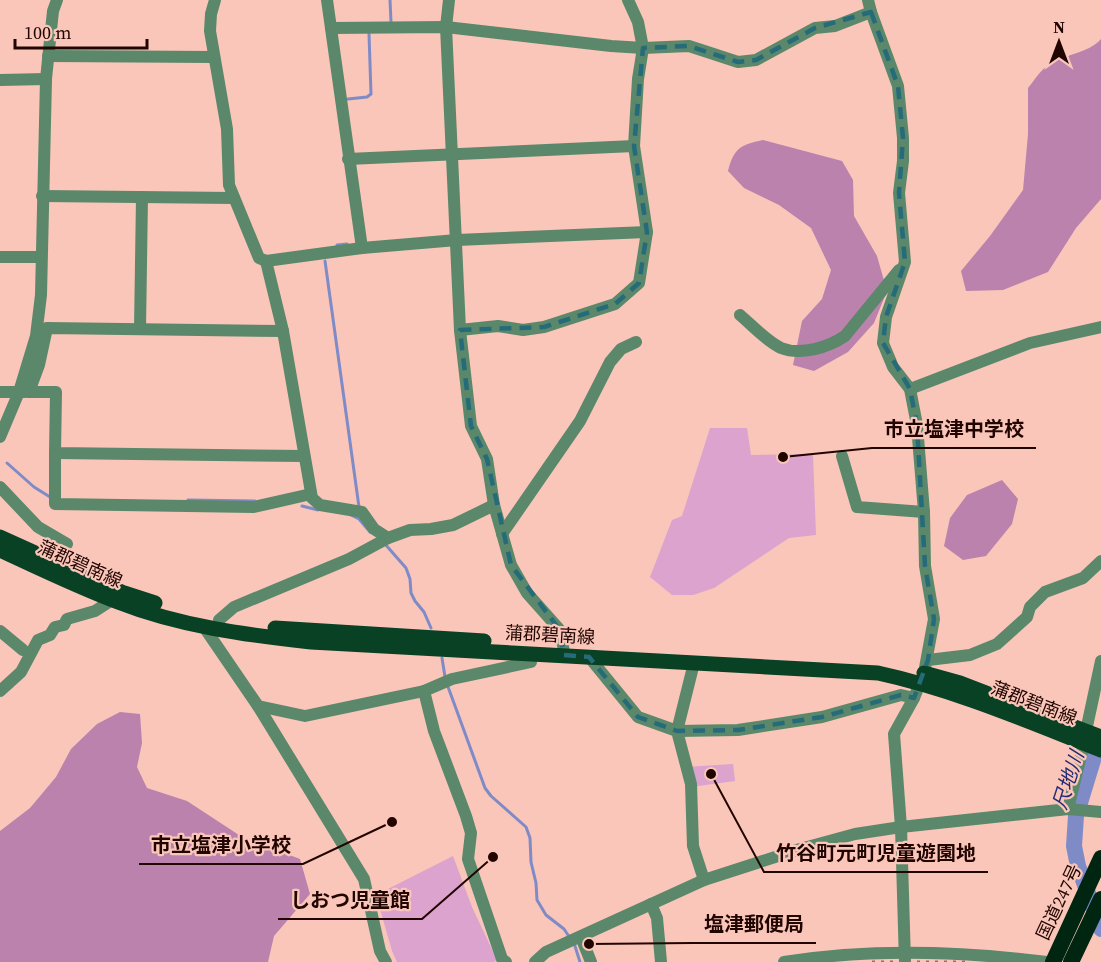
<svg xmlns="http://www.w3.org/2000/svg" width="1101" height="962" viewBox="0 0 1101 962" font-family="'Source Serif 4','Noto Sans JP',serif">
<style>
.green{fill:#dba3ce}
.forest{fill:#ba82ad}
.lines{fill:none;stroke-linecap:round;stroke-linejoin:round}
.stream{stroke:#7f8bc7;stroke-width:3}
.river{stroke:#7f8bc7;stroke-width:16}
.minor{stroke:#5b886a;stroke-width:12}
.major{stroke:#084123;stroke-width:15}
.highway{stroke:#002611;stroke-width:16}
.rail{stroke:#986f66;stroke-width:3;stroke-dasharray:3 6;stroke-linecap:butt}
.marked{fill:none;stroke:#256b7a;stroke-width:4.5;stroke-dasharray:12 8;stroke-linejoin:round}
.labels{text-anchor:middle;stroke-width:4.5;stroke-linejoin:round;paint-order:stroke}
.street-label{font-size:18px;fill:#210501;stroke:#fac6b9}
.water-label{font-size:20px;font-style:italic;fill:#262b72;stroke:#fac6b9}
.leader{fill:none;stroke:#210501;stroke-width:2}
.callout-dot{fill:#210501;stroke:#fac6b9;stroke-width:2}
.callout-label{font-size:20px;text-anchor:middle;font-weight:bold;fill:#210501;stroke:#fac6b9;stroke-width:4.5;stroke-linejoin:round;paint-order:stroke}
</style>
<rect width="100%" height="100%" fill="#fac6b9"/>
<!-- green -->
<g class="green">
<polygon points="710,428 747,428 751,455 813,454 816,535 789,538 714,588 693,595 672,595 650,577 672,520 682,516"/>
<polygon points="733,764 735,781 691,787 686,767"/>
<polygon points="453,856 472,907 497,960 494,962 397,962 392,951 376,895"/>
</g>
<!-- forest -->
<g class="forest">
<path d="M 1101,39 L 1101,199 L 1076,228 L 1048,272 L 1003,290 L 966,291 L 961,271 L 990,236 L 1023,190 L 1028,134 L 1028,88 C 1034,81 1039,72 1046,67 C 1062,54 1088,54 1101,39 Z"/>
<path d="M 763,140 L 842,161 L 853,180 L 854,216 L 877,256 L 887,291 L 874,323 L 848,352 L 814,371 L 793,365 L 802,321 L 822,299 L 831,270 L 811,228 L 779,205 L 744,188 L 728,171 C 734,148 740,145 763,140 Z"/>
<polygon points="1002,480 1018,499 1012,524 986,556 963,560 944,546 950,518 967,495"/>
<polygon points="120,712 140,714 142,743 137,767 147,788 187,801 242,837 300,859 310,894 274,936 268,962 0,962 0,831 30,808 56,777 71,749 97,724"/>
</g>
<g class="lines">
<!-- stream -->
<g class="stream">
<polyline points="390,0 391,22"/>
<polyline points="348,99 367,97 371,94 369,34"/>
<polyline points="337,245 347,244"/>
<polyline points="325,261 359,507"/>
<polyline points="7,463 34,487 50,497"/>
<polyline points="188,500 255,501"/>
<polyline points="302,506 318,510"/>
<polyline points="351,515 359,519 370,532"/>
<polyline points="385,544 406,568 410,579 411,593 415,601 424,612 431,628"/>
<polyline points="442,658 445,677"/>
<polyline points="447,684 485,788 491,796 526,827 530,838 531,862 536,883 537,900 546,915 564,929 570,938"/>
<polyline points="574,943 580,962"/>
</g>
<!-- river -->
<polyline class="river" points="1101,748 1094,757 1076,816 1074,846 1078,866 1101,929"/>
<!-- minor -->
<g class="minor">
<polyline points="215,0 211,14 210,31 227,129 229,185 259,258 266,261 362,248 457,240 647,232"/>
<polyline points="327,0 362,248"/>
<polyline points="449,0 446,27 460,330 471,426 487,459 494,505 511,565 527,593 559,629 563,645 564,655"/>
<polyline points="868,0 871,12 898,86 903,138 903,161 899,193 905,262 886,317 883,343 893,367 910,389 917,425 924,512 925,566 934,619 924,673 914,698 894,734 901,827 905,962"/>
<polyline points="331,28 446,27 611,46 643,48 689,46 738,62 756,60 815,28 835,26 871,12"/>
<polyline points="48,56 214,57"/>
<polyline points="0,80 46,79"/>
<polyline points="348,159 634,146"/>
<polyline points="42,196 234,198"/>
<polyline points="0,257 41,257"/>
<polyline points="266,261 283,331 312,498 320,505 362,512 374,529 388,538"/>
<path d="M 740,315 C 753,326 766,341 781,348 C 801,356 829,347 845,336 L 899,270"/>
<polyline points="140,329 142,197"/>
<polyline points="460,330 498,326 523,330 544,327 615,304 639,283 647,232 634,146 638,79 643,48 638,22 628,0"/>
<polyline points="283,331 47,328 39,365 29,392 56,392 55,453 304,456"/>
<polyline points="910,389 1030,343 1101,327"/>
<polyline points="0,392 25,392"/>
<polyline points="0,437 19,392 36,336 41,295 46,79 53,11 57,0"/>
<polyline points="55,453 55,504 254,507 311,494"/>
<polyline points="842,456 857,507 924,512"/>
<polyline points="0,487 38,527 67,544"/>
<polyline points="502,534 580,421 610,362 621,349 636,342"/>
<polyline points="219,620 234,607 349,559 388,538 410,530 431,529 453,525 494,505"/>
<polyline points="204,627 258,706 364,879 380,951 386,962"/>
<polyline points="0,631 23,650"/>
<polyline points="589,657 638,717 677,731 738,730 822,717 901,695 914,698"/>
<polyline points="928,660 970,655 997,644 1027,617 1030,607 1045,592 1083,578 1101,561"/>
<polyline points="694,663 677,731 691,784 693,846 704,880"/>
<polyline points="0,691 21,672 38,640 50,635 55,627 64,625 67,619 95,611 112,600"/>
<polyline points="424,691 434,731 466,816 471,833 468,859 502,959 506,962"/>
<polyline points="258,706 305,716 424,691 452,679 531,662 523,653"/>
<polyline points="1086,731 1101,661"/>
<polyline points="1068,809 1084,743"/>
<polyline points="651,904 657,918 661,962"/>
<polyline points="581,937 591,962"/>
<polyline points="535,962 546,952 704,880 800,849 855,834 901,827 1068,809 1101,812"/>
<path d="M 784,962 C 872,948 959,951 1047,962"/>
</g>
<!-- major -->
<g class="major">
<polyline points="0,537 124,593 155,603"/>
<path d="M 0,550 C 39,568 78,587 118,602 C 179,626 246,635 311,642 L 878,673 C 956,690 1027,721 1101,750"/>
<polyline points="275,628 484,641"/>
<polyline points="924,673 960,683 1101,737"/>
</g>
<!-- highway -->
<g class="highway">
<polyline points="1053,962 1101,858"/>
<polyline points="1071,962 1101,899"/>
</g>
<!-- rail -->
<polyline class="rail" points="872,962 965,962"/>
</g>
<!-- marked area -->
<path class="marked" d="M 871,12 L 898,86 L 903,138 L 899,193 L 905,262 L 886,317 L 883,343 L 910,389 L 917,425 L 925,566 L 934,619 L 928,660 L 914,698 L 901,695 L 822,717 L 738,730 L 677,731 L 638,717 L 589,657 L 564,655 L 559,629 L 511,565 L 487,459 L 471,426 L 460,330 L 544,327 L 615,304 L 639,283 L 647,232 L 634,146 L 643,48 L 689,46 L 738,62 L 756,60 L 815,28 Z"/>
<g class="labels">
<!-- street labels -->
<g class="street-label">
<text transform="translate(80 564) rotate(24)" y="6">蒲郡碧南線</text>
<text transform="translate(550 635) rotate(3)" y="6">蒲郡碧南線</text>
<text transform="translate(1034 703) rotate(21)" y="6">蒲郡碧南線</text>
<text transform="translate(1059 902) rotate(-65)" y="6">国道247号</text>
</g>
<!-- water labels -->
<g class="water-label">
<text transform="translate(1068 780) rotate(-72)" y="7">尺地川</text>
</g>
</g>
<!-- callouts -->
<path class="leader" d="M783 457L872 448H1036M392 822L303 864H139M711 774L764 872H988M493 857L422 919H278M589 944L692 943H816"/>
<g class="callout-dot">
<circle cx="783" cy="457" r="6"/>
<circle cx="392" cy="822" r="6"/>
<circle cx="711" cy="774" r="6"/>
<circle cx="493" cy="857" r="6"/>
<circle cx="589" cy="944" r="6"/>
</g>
<g class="callout-label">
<text x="954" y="436">市立塩津中学校</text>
<text x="221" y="852">市立塩津小学校</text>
<text x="876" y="860">竹谷町元町児童遊園地</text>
<text x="350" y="907">しおつ児童館</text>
<text x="754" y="931">塩津郵便局</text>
</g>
<!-- north arrow -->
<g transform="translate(1059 42)" stroke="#fac6b9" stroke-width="4.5" paint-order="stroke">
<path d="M0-4.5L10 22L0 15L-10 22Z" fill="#210501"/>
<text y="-9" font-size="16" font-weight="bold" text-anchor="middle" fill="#210501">N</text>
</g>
<!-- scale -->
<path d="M15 39v9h132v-9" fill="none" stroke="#210501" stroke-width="3"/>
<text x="24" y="39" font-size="18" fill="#210501" stroke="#fac6b9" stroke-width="4.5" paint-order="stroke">100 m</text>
</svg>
